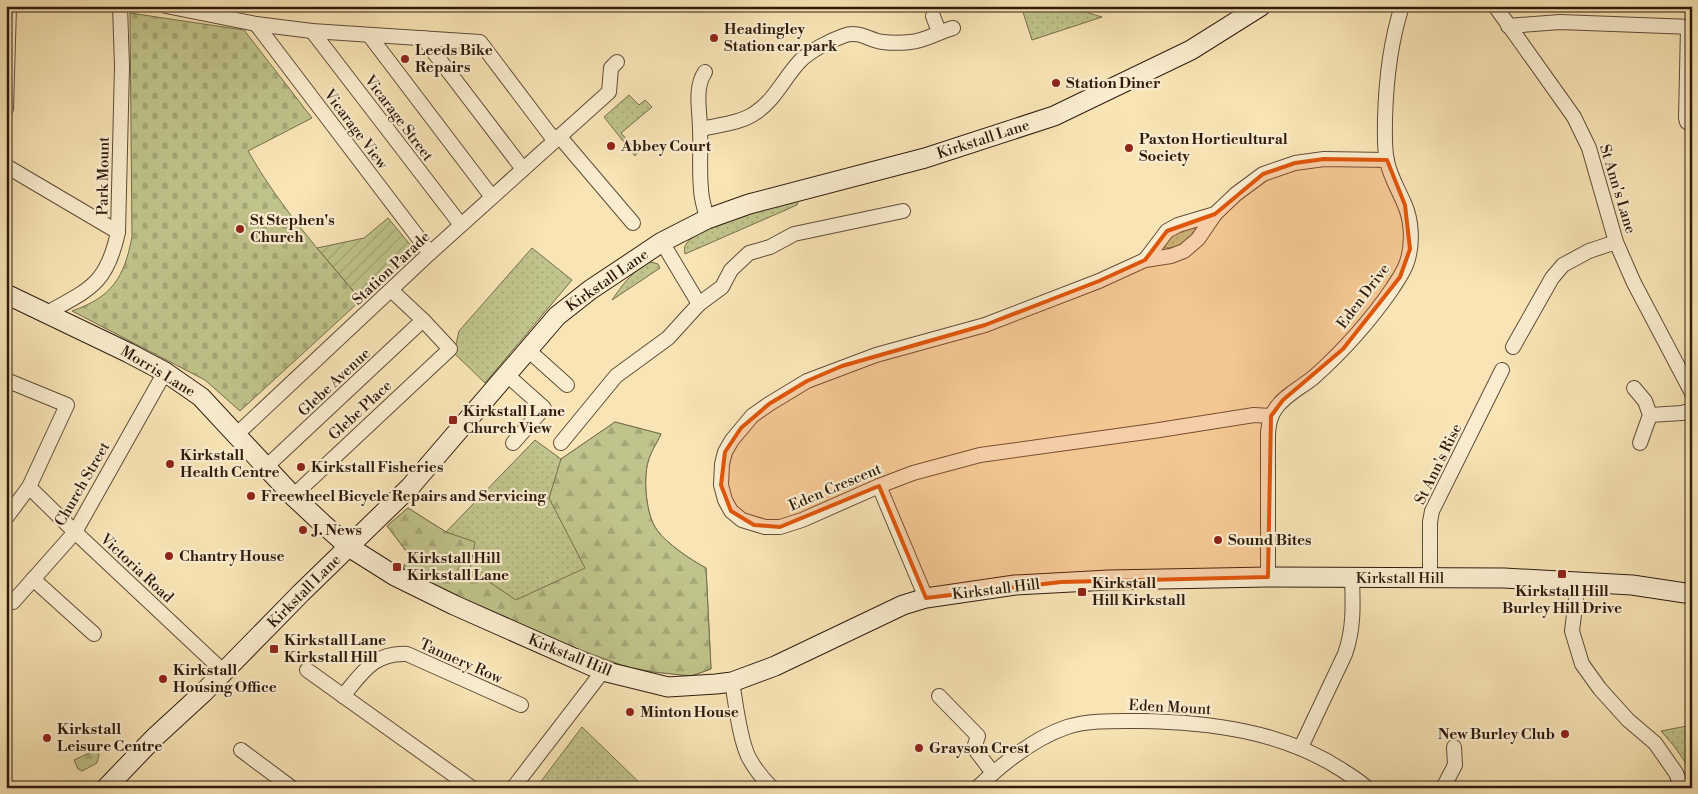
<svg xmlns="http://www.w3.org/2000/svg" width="1698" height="794" viewBox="0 0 1698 794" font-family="'Libre Bodoni',serif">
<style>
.grass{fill:url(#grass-dots);stroke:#776f4c}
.forest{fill:url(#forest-firs);stroke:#776f4c}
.cemetery{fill:url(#cemetery-stones);stroke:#776f4c}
.garden{fill:url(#garden-furrows);stroke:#776f4c}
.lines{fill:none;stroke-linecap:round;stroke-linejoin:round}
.street-casing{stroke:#604d38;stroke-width:16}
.secondary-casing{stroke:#2e1b0e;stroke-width:21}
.street{stroke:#faedcf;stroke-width:14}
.secondary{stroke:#faedcf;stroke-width:19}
.marked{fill:#df560c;fill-opacity:0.2;stroke:#df560c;stroke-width:4;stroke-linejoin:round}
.poi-dot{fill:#8f2418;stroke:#faedcf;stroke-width:2}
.labels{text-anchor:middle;stroke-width:4.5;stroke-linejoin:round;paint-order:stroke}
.poi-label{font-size:15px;font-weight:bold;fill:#2e1b0e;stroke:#faedcf;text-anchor:start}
.street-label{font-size:15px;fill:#2e1b0e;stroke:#faedcf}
</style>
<defs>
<pattern id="grass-dots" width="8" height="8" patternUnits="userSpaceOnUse" patternTransform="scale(1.25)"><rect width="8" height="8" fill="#c0c38b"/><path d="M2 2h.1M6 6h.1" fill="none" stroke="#a5a777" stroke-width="1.8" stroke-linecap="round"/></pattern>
<pattern id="forest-firs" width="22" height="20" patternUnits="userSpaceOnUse" patternTransform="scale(1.25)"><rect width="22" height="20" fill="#c0c38b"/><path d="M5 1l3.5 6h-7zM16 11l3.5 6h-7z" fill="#a5a777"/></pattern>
<pattern id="cemetery-stones" width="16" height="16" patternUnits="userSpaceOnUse" patternTransform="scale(1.25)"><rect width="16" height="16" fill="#c0c38b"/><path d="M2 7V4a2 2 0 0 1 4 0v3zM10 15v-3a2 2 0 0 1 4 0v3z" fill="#a5a777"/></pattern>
<pattern id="garden-furrows" width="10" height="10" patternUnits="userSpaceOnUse" patternTransform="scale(1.25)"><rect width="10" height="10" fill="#c0c38b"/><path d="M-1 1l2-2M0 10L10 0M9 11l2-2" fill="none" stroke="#a5a777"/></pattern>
</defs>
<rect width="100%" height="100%" fill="#f8e4b5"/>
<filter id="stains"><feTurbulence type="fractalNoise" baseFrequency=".004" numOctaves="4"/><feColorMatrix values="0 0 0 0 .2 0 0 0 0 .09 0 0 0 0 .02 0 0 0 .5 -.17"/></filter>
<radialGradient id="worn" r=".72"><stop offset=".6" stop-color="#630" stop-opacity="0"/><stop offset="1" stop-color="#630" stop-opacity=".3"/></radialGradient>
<!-- grass -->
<g class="grass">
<polygon points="1021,6 1066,6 1102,17 1032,40"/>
<polygon points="629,95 639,105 645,100 652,107 621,133 638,152 635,156 604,117"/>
<path d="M 799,199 L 797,205 L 685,254 C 684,250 684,246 687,243 C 700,224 775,206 799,199 Z"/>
<path d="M 1194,227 L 1196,231 C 1190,241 1176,249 1164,248 C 1167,234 1182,231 1194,227 Z"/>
<polygon points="532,248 572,280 485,383 454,353 459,331"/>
<path d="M 651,262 L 658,264 L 660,268 L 612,300 C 620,288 637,265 651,262 Z"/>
<path d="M 615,422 L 661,434 C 657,443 650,453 648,462 C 643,479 646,516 657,530 C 667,544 691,560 706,568 L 711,669 L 691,676 L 654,672 L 627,667 L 601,658 L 402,569 L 410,556 L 387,526 L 408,508 L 446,532 L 535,440 L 561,459 Z"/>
<polygon points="1692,725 1692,772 1674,746 1661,731"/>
<polygon points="582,727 645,788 536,788"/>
</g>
<!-- forest -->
<g class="forest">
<path d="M 615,422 L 661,434 C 657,443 650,453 648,462 C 643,479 646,516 657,530 C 667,544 691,560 706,568 L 711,669 L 691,676 L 654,672 L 627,667 L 540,635 L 452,595 L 402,569 L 410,556 L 387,526 L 408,508 L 446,532 L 475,542 L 470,569 L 516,600 L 585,568 L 549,498 L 561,459 Z"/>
<polygon points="96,750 99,754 97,763 82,771 78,769 74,760"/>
</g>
<!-- cemetery -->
<path class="cemetery" d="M 130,13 L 244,30 L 312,118 L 248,151 C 279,206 321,253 361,300 L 240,411 L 205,380 L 72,311 C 112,297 124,278 132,237 Z"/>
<!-- garden -->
<polygon class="garden" points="388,218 417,253 361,300 317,248 364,238"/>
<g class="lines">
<defs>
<g id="street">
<polyline points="166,6 256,24 312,31 480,42 554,140"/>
<polyline points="1495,6 1574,117 1589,148 1616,242 1634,283 1692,393"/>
<polyline points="933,16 939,32"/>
<polyline points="256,24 430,253"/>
<polyline points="1508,26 1560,22 1692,27"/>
<polyline points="1688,27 1686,118 1687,122 1692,125"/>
<polyline points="312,31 461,225"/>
<polyline points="369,35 492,197"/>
<polyline points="423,38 523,169"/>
<path d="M 705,72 C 694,88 700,111 700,130 C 701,149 699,169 701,189 C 701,199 705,209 707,219"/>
<polyline points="6,109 9,6"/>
<path d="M 701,129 C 718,125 741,123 755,113 C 775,100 784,78 800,61 C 810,51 829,41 843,36 C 860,30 868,40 883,42 C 891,43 902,43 910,42 C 925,41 938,32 953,28"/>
<polyline points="559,136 633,223"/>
<polyline points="6,166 118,232"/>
<polyline points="662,242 699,304 722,287 731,270 749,253 770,247 794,234 903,211"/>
<polyline points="1145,260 1167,231 1178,225 1215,214"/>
<path d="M 47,313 C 90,289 107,284 118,232 L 122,66 L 120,6"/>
<polyline points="1513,347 1552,278 1563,265 1589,251 1616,242"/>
<polyline points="528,350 567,385"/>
<polyline points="507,375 544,408 513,443"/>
<polyline points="6,380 67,405 29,487 6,518"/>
<polyline points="1634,388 1645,401 1650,415 1640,443"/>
<polyline points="1650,415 1682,413 1692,410"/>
<polyline points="1271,416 1254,415 1153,431 980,455 913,473 879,486 802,520 780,527 765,527 742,520 731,511 725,500 721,485 722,464 725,452 732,440 752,416 769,404 807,381 876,355 985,325 1099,281 1145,260 1171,256 1184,251 1198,239 1215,214 1236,194 1263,174 1295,163 1324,159 1387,160"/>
<polyline points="237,434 430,253 609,92 611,68 617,62"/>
<polyline points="561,443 616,376 668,338 699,304"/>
<polyline points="267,466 423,320"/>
<polyline points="879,486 926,598"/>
<polyline points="29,487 75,532 224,672"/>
<polyline points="293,496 450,349 423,320 391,290"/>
<path d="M 1268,577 L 1268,433 C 1269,424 1270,416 1276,408 C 1285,395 1302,387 1314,377 C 1343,351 1370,321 1392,289 C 1397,281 1404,272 1407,262 C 1413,244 1412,220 1404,203 C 1398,189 1390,176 1387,161 C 1384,147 1385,133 1385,119 C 1386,80 1390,43 1402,6"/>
<polyline points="33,579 94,634"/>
<polyline points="1430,579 1430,522 1432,511 1502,370"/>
<polyline points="1578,582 1572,631 1582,664 1600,689 1628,720 1655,743 1676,773 1682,788"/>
<polyline points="13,602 75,532 165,372"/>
<polyline points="307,670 472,788"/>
<path d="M 732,682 C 736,704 739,736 748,756 C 754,768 763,779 772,788"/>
<path d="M 343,696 C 362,673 374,652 407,654 L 521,705"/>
<polyline points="939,696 978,736 974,748 993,773"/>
<path d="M 1301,747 L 1345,654 C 1354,629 1353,604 1352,578"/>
<polyline points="241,750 292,788"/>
<polyline points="513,788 603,671"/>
<path d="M 977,788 C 1002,764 1034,738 1067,727 C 1089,720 1116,721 1139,721 C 1210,722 1282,731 1342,770 C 1351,776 1360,781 1367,788"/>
<polyline points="1443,788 1455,765 1454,747"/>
</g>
<g id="secondary">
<polyline points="6,294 129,353 165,372 201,397 293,496 322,523 349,547 395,576 454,605 603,671 668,687 716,684 732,682 775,666 903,605 926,598 1015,585 1109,580 1268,577 1504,578 1632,585 1692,594"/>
<polyline points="106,788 154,738 204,692 301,593 410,487 557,316 590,290 662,242 707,219 749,204 925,158 1054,116 1191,50 1261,6"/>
</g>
</defs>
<!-- street casing -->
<use href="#street" class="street-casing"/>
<!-- secondary casing -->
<use href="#secondary" class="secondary-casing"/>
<!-- street -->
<use href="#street" class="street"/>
<!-- secondary -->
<use href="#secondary" class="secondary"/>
</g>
<!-- marked area -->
<path class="marked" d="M 1324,159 L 1387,160 L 1405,205 L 1410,249 L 1400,277 L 1343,349 L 1283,400 L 1271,416 L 1268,577 L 1061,582 L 926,598 L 879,486 L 780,527 L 754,525 L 731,511 L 721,485 L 725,452 L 741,428 L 769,404 L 807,381 L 842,366 L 985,325 L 1099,281 L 1145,260 L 1167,231 L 1215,214 L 1263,174 L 1295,163 Z"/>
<!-- markers -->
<g class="poi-dot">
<circle cx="714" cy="38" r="5"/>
<circle cx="405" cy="59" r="5"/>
<circle cx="1056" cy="83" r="5"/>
<circle cx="611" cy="146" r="5"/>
<circle cx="1129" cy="148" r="5"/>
<circle cx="240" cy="229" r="5"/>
<rect x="448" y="415" width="10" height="10" rx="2.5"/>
<circle cx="170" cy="464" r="5"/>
<circle cx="301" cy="467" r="5"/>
<circle cx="251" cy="496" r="5"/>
<circle cx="303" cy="530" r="5"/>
<circle cx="1218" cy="540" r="5"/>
<circle cx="169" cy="556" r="5"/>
<rect x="392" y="562" width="10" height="10" rx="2.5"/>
<rect x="1557" y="569" width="10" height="10" rx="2.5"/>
<rect x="1077" y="587" width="10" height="10" rx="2.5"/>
<rect x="269" y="644" width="10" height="10" rx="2.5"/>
<circle cx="163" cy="679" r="5"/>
<circle cx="630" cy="712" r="5"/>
<circle cx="1565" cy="734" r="5"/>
<circle cx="47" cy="738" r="5"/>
<circle cx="919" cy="748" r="5"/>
</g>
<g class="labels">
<!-- poi labels -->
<g class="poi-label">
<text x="724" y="34">Headingley<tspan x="724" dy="17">Station car park</tspan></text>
<text x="415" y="55">Leeds Bike<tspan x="415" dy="17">Repairs</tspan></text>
<text x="1066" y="88">Station Diner</text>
<text x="1139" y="144">Paxton Horticultural<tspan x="1139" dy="17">Society</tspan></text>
<text x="621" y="151">Abbey Court</text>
<text x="250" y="225">St Stephen's<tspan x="250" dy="17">Church</tspan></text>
<text x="463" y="416">Kirkstall Lane<tspan x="463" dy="17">Church View</tspan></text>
<text x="180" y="460">Kirkstall<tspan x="180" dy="17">Health Centre</tspan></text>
<text x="311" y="472">Kirkstall Fisheries</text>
<text x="261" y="501">Freewheel Bicycle Repairs and Servicing</text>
<text x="313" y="535">J. News</text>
<text x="1228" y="545">Sound Bites</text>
<text x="179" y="561">Chantry House</text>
<text x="407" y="563">Kirkstall Hill<tspan x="407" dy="17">Kirkstall Lane</tspan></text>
<text x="1092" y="588">Kirkstall<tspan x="1092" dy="17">Hill Kirkstall</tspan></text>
<text x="1562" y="596" text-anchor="middle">Kirkstall Hill<tspan x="1562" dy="17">Burley Hill Drive</tspan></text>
<text x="284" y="645">Kirkstall Lane<tspan x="284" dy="17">Kirkstall Hill</tspan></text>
<text x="173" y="675">Kirkstall<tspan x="173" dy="17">Housing Office</tspan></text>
<text x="640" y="717">Minton House</text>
<text x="57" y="734">Kirkstall<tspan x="57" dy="17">Leisure Centre</tspan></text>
<text x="1555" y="739" text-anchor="end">New Burley Club</text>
<text x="929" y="753">Grayson Crest</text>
</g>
<!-- street labels -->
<g class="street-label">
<text transform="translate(399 118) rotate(53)" y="5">Vicarage Street</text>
<text transform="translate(356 129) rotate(53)" y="5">Vicarage View</text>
<text transform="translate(983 139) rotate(-18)" y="5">Kirkstall Lane</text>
<text transform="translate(103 176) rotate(-89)" y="5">Park Mount</text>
<text transform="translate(1618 189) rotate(73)" y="5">St Ann's Lane</text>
<text transform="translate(391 268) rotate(-43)" y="5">Station Parade</text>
<text transform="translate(607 280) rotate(-35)" y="5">Kirkstall Lane</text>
<text transform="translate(1363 296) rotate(-53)" y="5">Eden Drive</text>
<text transform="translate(158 371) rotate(31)" y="5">Morris Lane</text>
<text transform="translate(334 382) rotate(-43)" y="5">Glebe Avenue</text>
<text transform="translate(360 410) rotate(-43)" y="5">Glebe Place</text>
<text transform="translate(1438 464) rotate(-64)" y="5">St Ann's Rise</text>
<text transform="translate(82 484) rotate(-60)" y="5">Church Street</text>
<text transform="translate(835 487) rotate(-23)" y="5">Eden Crescent</text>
<text transform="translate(137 568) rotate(43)" y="5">Victoria Road</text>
<text x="1400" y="583">Kirkstall Hill</text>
<text transform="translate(996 589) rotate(-7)" y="5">Kirkstall Hill</text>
<text transform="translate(304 591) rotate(-45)" y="5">Kirkstall Lane</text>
<text transform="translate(570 655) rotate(22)" y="5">Kirkstall Hill</text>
<text transform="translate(461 661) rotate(24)" y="5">Tannery Row</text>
<text transform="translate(1170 707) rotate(3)" y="5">Eden Mount</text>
</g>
</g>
<!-- margin -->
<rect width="1698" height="794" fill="none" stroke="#f8e4b5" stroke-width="25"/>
<rect x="8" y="8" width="1683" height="779" fill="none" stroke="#2e1b0e" stroke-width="2.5"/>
<rect x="12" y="12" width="1673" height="769" fill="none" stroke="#2e1b0e"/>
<rect width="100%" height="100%" filter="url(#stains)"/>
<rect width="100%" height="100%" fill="url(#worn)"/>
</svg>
